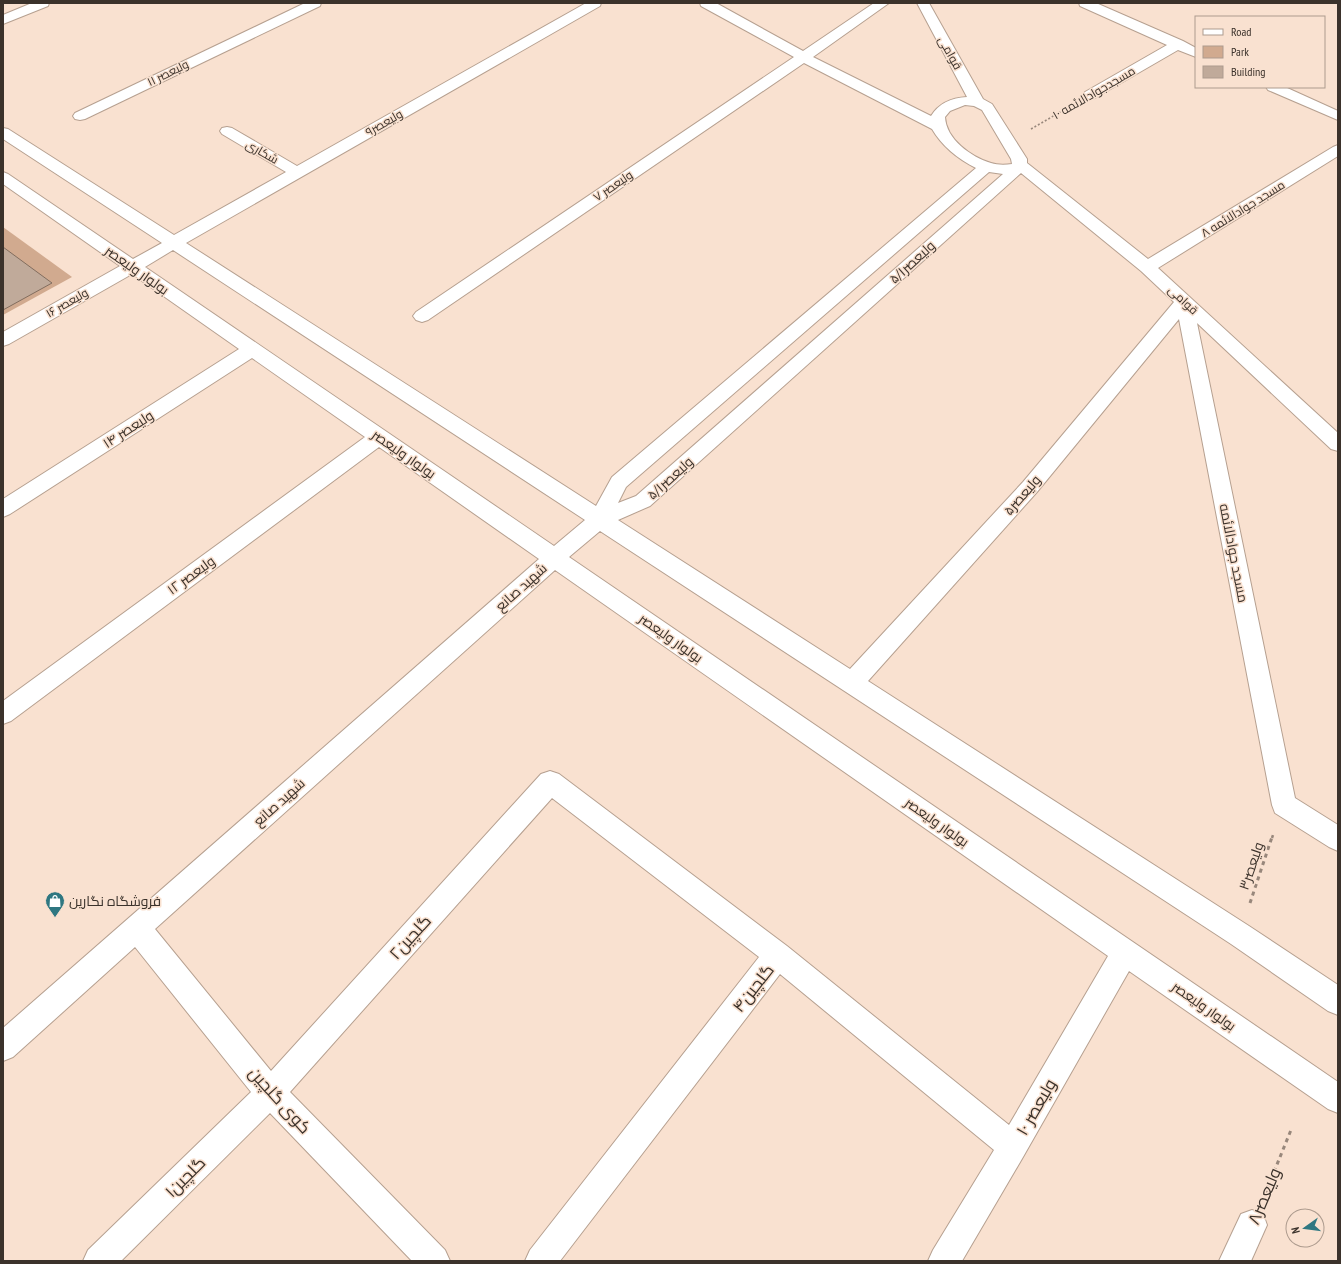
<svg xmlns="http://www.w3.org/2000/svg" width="1341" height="1264" viewBox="0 0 1341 1264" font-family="'PT Sans Narrow',Cairo,sans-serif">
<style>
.green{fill:#d1aa8f}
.building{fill:#c0aa9a;stroke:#826d5e}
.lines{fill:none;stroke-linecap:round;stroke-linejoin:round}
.minor-casing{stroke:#b6a090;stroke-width:2}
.path-far2{stroke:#98877b;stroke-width:1.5;stroke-dasharray:2 2;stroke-linecap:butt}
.path-far1{stroke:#98877b;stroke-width:2.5;stroke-dasharray:3 3;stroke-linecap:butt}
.path{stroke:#98877b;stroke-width:3;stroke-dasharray:4 4;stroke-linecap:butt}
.minor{fill:#fff;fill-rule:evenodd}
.labels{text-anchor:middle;stroke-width:3;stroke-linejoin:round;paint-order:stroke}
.far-street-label{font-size:12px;fill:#3b322b;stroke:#f9e1d0}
.street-label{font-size:14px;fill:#3b322b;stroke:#f9e1d0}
.poi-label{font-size:14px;fill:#3b322b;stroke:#f9e1d0;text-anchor:start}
.near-street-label{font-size:17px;fill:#3b322b;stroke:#f9e1d0}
</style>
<rect width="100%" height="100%" fill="#f9e1d0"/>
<!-- green -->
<polygon class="green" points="3,227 72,277 3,315"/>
<!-- building -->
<polygon class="building" points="3,247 52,283 3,310"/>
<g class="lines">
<defs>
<g id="minor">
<polygon points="32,3 49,3 48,6 3,24 3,15"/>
<polygon points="305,3 321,3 320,6 85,119 80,120 75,119 73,116 75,113"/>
<path d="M 586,3 L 601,3 L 600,6 L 186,243 L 596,506 L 612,477 L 976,168 C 958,159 942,146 932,129 L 804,63 L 428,320 L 422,322 L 416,320 L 413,316 L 416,312 L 794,57 L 701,6 L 700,3 L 716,3 L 803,51 L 874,3 L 889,3 L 813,57 L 931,116 C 939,103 951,98 967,97 L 917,3 L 929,3 L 983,99 L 992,104 L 1027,159 L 1027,163 L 1148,259 L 1333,147 L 1338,145 L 1338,156 L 1158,268 L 1338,433 L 1338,451 L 1331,449 L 1197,323 L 1295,798 L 1338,825 L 1338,851 L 1329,847 L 1275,813 L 1272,805 L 1179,319 L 1037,492 L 868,681 L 1249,926 L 1338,985 L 1338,1015 L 1328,1011 L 1231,944 L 600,531 L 569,557 L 1338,1082 L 1338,1113 L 1328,1109 L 1129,971 L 1023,1157 L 962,1261 L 928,1261 L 933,1250 L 994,1150 L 780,974 L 560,1261 L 525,1261 L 530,1250 L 759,957 L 552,798 L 290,1092 L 445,1250 L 450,1261 L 412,1261 L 270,1113 L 121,1261 L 83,1261 L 88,1250 L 251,1092 L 135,947 L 13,1057 L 3,1061 L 3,1028 L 539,559 L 379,447 L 11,721 L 3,724 L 3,701 L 365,437 L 252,358 L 10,514 L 3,517 L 3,499 L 239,349 L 132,274 L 9,344 L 3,346 L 3,332 L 120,266 L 3,184 L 3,172 L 8,174 L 133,259 L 162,243 L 3,139 L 3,128 L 8,129 L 174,235 L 286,172 L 222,134 L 220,131 L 222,128 L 227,127 L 232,128 L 297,166 ZM 965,105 L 974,106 L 982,110 L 1011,159 L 1012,164 C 1005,165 997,165 991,163 C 971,157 946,139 945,117 L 950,111 ZM 989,172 L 1003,174 L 636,496 L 618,503 L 626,487 ZM 1021,173 L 1141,271 L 1174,302 L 1023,482 L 850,669 L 618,520 L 650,506 ZM 173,250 L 585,520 L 554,546 L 145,267 ZM 555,570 L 1108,956 L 1009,1125 L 787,946 L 559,774 L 550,771 L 541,774 L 271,1071 L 155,929 Z"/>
<polygon points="1079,3 1096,3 1183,41 1196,48 1196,57 1178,50 1095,98 1090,99 1085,98 1083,95 1085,92 1167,45 1080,6"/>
<polygon points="1266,87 1285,87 1338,111 1338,120 1268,90"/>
<polygon points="1252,1210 1263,1214 1267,1225 1251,1261 1219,1261 1241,1214"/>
</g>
</defs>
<!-- minor casing -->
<use href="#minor" class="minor-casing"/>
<!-- path-far2 -->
<polyline class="path-far2" points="1031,129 1069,107"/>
<!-- path-far1 -->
<polyline class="path-far1" points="1272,838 1273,835"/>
<!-- path -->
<g class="path">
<polyline points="1250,903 1272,837"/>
<polyline points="1265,1194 1291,1130"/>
</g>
<!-- minor -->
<use href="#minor" class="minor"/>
</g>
<!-- icons -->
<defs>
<symbol id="shop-pin" viewBox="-11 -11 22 30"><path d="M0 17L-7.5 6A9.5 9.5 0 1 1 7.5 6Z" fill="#2f7781" stroke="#f9e1d0"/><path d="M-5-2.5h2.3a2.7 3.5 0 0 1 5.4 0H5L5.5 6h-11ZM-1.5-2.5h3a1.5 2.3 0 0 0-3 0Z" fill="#fff"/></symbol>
</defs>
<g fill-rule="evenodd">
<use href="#shop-pin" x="44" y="890" width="22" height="30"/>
</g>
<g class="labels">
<!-- far-street labels -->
<g class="far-street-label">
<text transform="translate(950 53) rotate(61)" y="4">قوامی</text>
<text transform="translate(168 73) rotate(-26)" y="4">ولیعصر ۱۱</text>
<text transform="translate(1094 93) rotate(-30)" y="4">مسجدجوادالائمه ۱۰</text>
<text transform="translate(384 123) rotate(-30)" y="4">ولیعصر۹</text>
<text transform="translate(262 152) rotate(30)" y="4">شکاری</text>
<text transform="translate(613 186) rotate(-34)" y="4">ولیعصر ۷</text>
<text transform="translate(1243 209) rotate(-32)" y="4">۸ مسجد جوادالائمه</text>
<text transform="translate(1183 300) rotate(43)" y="4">قوامی</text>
<text transform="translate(67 303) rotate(-30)" y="4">ولیعصر ۱۶</text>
</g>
<!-- street labels -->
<g class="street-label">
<text transform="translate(912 262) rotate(-42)" y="5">ولیعصر۵/۱</text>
<text transform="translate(137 270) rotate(35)" y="5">بولوار ولیعصر</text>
<text transform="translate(128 429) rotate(-33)" y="5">ولیعصر ۱۴</text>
<text transform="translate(404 454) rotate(35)" y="5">بولوار ولیعصر</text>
<text transform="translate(670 478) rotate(-42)" y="5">ولیعصر۵/۱</text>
<text transform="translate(1022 495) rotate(-49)" y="5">ولیعصر۵</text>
<text transform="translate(1234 553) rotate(79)" y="5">مسجد جوادالائمه</text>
<text transform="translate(191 575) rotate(-36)" y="5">ولیعصر ۱۲</text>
<text transform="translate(521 587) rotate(-42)" y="5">شهید صانع</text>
<text transform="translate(671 638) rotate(35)" y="5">بولوار ولیعصر</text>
<text transform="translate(279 802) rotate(-42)" y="5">شهید صانع</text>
<text transform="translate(937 822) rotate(35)" y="5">بولوار ولیعصر</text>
<text transform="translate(1251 866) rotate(-71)" y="5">ولیعصر۳</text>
<text transform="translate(1204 1006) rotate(35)" y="5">بولوار ولیعصر</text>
</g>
<!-- poi labels -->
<g class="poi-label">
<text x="69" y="906">فروشگاه نگارین</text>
</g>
<!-- near-street labels -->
<g class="near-street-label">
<text transform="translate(410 937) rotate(-48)" y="6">گلچین۲</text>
<text transform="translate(753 988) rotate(-52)" y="6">گلچین۴</text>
<text transform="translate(280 1100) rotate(48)" y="6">کوی گلچین</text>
<text transform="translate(1036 1107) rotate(-60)" y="6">ولیعصر ۱۰</text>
<text transform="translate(185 1177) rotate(-45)" y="6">گلچین۱</text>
<text transform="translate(1264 1196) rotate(-67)" y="6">ولیعصر۸</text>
</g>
</g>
<!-- border -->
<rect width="1341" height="1264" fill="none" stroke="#3b322b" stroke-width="8"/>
<!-- legend -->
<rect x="1195" y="16" width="130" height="72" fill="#f9e1d0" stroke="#ad9b8e"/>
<rect x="1203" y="29" width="20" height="6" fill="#ffffff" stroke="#ad9b8e"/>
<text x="1231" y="36" font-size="12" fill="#3b322b">Road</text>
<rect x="1203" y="46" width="20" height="12" fill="#d1aa8f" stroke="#ad9b8e"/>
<text x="1231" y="56" font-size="12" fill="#3b322b">Park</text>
<rect x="1203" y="66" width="20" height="12" fill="#c0aa9a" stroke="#ad9b8e"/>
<text x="1231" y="76" font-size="12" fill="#3b322b">Building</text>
<!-- north arrow -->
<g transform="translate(1305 1228) rotate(256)"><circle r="19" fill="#f9e1d0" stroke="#ad9b8e"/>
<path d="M0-3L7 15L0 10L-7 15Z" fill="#2f7781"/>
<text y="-6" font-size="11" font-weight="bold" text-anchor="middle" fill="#3b322b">N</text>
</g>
</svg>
